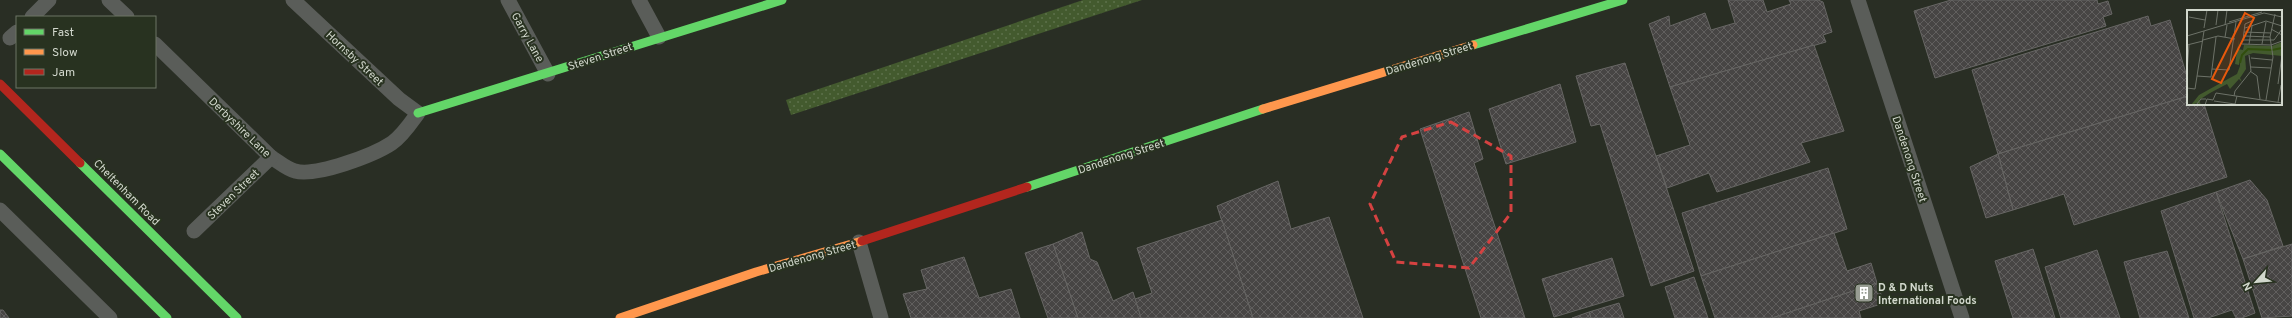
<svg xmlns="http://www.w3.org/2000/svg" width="2292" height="318" viewBox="0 0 2292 318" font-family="Overpass,sans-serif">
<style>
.grass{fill:url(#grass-dots)}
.building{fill:url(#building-cross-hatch);stroke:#676664}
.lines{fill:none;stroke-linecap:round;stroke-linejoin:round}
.street{stroke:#5a5d59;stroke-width:15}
.fast{stroke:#63d668;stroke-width:9}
.slow{stroke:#ff974d;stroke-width:9}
.jam{stroke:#b3261e;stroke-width:9}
.marked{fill:none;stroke:#d54241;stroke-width:3;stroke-dasharray:8 5;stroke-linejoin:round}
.labels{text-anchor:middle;stroke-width:4;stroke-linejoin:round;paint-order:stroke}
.street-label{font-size:11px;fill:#d2d8cd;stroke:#283220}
.poi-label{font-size:11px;font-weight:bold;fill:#d2d8cd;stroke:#283220;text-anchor:start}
.inset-river{fill:none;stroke:#314e0d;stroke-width:2}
.inset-road{fill:none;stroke:#6d7268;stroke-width:1}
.view{fill:#e8590c;fill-opacity:0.15;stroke:#e8590c;stroke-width:2}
.inset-edge{fill:none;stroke:#d2d8cd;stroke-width:2}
</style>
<defs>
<pattern id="grass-dots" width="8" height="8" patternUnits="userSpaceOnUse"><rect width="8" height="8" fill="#435a2e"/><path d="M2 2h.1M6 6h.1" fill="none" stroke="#5d714b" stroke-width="1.8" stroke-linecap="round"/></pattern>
<pattern id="building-cross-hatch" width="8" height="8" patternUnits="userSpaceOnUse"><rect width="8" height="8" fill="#474544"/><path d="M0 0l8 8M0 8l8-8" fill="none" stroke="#615f5e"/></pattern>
</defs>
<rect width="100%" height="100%" fill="#292e24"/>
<!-- grass -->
<polygon class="grass" points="1083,0 1142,0 791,115 786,100"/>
<!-- building -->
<g class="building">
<polygon points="1728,0 1763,0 1767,12 1791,4 1789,0 1818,0 1823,2 1832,32 1823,35 1826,42 1670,87 1649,24 1669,16 1670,26 1705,13 1711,30 1735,23"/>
<polygon points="1951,0 2097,0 2098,4 2108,1 2112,14 2103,17 2106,26 1935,78 1914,11"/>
<polygon points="2148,16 2151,26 2170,20 2188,80 2188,96 1998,154 1972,70"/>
<polygon points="1814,45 1844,131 1801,143 1810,162 1717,192 1709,173 1667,188 1656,156 1690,145 1670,87"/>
<polygon points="1625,63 1694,271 1651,286 1600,124 1591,126 1576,76"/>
<polygon points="1560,84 1576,142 1506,164 1489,109"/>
<polygon points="2188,96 2188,104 2204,104 2227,177 2074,225 2064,194 2013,210 1998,154"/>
<polygon points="1469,112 1483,159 1474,163 1525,318 1481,318 1420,129"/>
<polygon points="1998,154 2013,210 1986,218 1970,167"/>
<polygon points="1828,168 1847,229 1701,276 1682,213"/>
<polygon points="2250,180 2267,200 2283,246 2243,259 2216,192"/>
<polygon points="1278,181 1291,229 1329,217 1363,318 1253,318 1217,206"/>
<polygon points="2216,192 2255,313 2242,318 2236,318 2232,310 2208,318 2194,318 2161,211"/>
<polygon points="1222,220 1253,318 1141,318 1135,299 1152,293 1137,248"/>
<polygon points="1082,232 1090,259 1097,262 1113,301 1133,292 1141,318 1078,318 1053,244"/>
<polygon points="1834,233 1847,271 1871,263 1877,283 1772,318 1715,318 1701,276"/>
<polygon points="1053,244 1078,318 1048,318 1025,253"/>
<polygon points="2292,244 2292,316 2262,318 2243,259"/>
<polygon points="2033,249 2055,318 2013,318 1995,261"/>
<polygon points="2097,250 2120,318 2061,318 2045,267"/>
<polygon points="2167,251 2189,318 2140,318 2124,262"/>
<polygon points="964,257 979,298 1011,289 1020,318 911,318 903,294 927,289 921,270"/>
<polygon points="1612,258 1624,296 1554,317 1542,279"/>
<polygon points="1694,277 1708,318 1675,318 1665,287"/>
<polygon points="1877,283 1884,303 1859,311 1861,318 1772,318"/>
<polygon points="1619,303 1624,318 1591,318 1589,312"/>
<polygon points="0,310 3,310 9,318 0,318"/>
<polygon points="1589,312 1591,318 1572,318"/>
</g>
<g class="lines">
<!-- street -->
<g class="street">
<polyline points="109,0 127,17"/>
<polyline points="508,0 548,74"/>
<polyline points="639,0 659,37"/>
<polyline points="1858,0 1962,318"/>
<polyline points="32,17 49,0"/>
<polyline points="10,38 17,32"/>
<path d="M 155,44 L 271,157 C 279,162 287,169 295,171 C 316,177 374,155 392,143 C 403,135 410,124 418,113 L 399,99 L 293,0"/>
<polyline points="0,210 110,318"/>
<polyline points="194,231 271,157"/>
<polyline points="859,242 881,318"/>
</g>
<!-- fast -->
<g class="fast">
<polyline points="1473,45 1623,0"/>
<polyline points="418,113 782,0"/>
<polyline points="0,154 167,318"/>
<polyline points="80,163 237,318"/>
<polyline points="1027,187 1263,109"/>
</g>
<!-- slow -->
<g class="slow">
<polyline points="1263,109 1473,45"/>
<polyline points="620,318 756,272 862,241"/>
</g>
<!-- jam -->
<g class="jam">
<polyline points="0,84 80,163"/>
<polyline points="862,241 1027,187"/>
</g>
</g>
<!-- marked area -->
<path class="marked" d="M 1451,122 L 1511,156 L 1511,213 L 1469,268 L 1396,262 L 1370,204 L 1402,137 Z"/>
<!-- icons -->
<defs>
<symbol id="building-square" viewBox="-11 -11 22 22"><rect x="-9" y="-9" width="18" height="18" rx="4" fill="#979c92" stroke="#283220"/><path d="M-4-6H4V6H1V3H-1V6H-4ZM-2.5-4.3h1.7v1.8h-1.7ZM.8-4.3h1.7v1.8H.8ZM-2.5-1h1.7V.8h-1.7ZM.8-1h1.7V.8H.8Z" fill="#fff"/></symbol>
</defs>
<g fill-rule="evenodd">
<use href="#building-square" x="1853" y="282" width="22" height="22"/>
</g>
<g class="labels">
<!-- street labels -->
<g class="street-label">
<text transform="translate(528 37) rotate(61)" y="4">Garry Lane</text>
<text transform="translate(600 56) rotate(-18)" y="4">Steven Street</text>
<text transform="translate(355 58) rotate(43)" y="4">Hornsby Street</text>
<text transform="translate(1429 58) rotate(-17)" y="4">Dandenong Street</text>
<text transform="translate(240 127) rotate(44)" y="4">Derbyshire Lane</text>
<text transform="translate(1121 156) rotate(-18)" y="4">Dandenong Street</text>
<text transform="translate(1910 159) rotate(72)" y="4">Dandenong Street</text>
<text transform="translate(127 192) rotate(45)" y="4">Cheltenham Road</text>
<text transform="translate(233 194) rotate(-44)" y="4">Steven Street</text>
<text transform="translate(812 256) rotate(-16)" y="4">Dandenong Street</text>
</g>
<!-- poi labels -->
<g class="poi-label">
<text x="1878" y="291">D &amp; D Nuts<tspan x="1878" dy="13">International Foods</tspan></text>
</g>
</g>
<!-- overview -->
<g transform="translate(2187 10)">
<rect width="95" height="95" fill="#292e24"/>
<path d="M 52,29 L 51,39 L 56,40 L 57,35 L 85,36 L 95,32 L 95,46 L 66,43 L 58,46 L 59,59 L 53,68 L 55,72 L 52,69 L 43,79 L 40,74 L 23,83 L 12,90 L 14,95 L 10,93 L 4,95 L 12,85 L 50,64 L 53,56 L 53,48 L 52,55 L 48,54 Z" fill="#435a2e"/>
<path class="inset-river" d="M 53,53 L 55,45 L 61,39 L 85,40 L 95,38"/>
<path class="inset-road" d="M 2,7 L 18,10M 42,12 L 75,2M 29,15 L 31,0M 38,15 L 40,0M 17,18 L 20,0M 58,18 L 79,11 L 95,16M 84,19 L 95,25M 57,22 L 84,23M 0,26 L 77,3 L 95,7M 57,26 L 83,27M 38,27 L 40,15M 16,30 L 31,26 L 48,29M 56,30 L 87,30 L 95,19M 56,30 L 58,14 L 67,10M 55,34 L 84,35 L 95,31M 62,34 L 65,16M 75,34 L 79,12M 0,35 L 16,31M 64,48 L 85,50M 64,57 L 84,58M 25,59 L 42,60 L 49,12M 63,61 L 70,66 L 73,89M 0,62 L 2,34M 10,66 L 24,67 L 29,27M 91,74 L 95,45M 0,78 L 8,79 L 17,21M 47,86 L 48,81 L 64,61 L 62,45M 26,90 L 29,83 L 95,93M 79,90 L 86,47 L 83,27 L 88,4M 27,91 L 48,94 L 50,86M 91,92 L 94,75M 9,95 L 14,89 L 19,89M 18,95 L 20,89 L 26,90"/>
<path class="view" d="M 58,3 L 67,8 L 34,73 L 25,69 Z"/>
<rect width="95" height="95" class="inset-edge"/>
</g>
<!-- legend -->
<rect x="16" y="16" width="140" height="72" fill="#283220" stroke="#6c7465"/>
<rect x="24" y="29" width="20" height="6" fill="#63d668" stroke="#6c7465"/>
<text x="52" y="36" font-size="12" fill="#d2d8cd">Fast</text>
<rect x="24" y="49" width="20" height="6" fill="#ff974d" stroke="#6c7465"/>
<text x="52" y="56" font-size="12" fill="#d2d8cd">Slow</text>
<rect x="24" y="69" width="20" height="6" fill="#b3261e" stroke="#6c7465"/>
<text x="52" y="76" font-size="12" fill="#d2d8cd">Jam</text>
<!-- north arrow -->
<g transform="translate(2256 282) rotate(243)" stroke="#283220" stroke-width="3" paint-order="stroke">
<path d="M0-3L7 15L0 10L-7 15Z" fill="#d2d8cd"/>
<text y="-6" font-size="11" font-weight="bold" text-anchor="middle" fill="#d2d8cd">N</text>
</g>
</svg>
